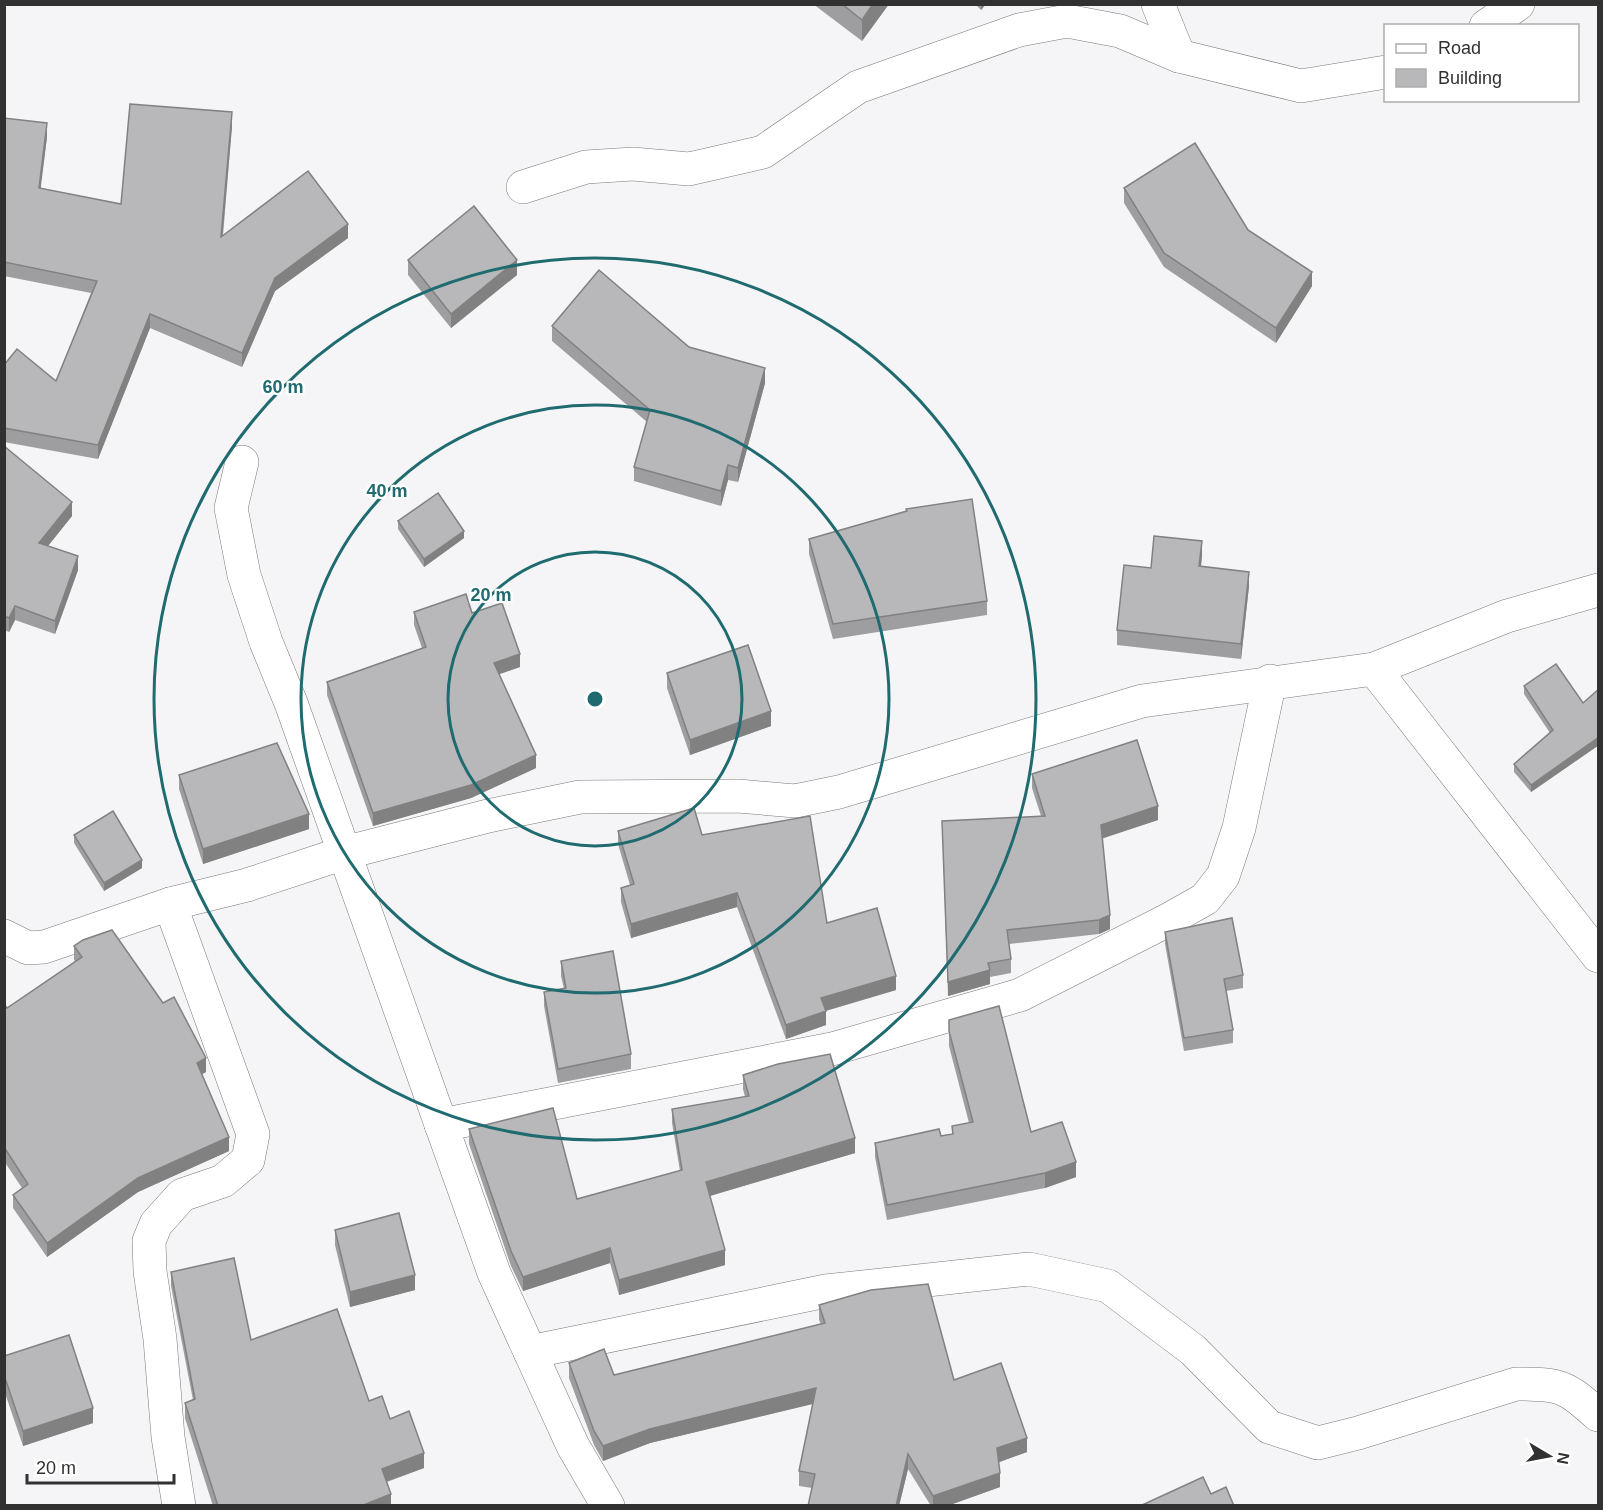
<svg xmlns="http://www.w3.org/2000/svg" width="1603" height="1510" viewBox="0 0 1603 1510" font-family="Helvetica,sans-serif">
<style>
.lines{fill:none;stroke-linecap:round;stroke-linejoin:round}
.street-casing{stroke:#7a7a7c;stroke-width:34}
.street{stroke:#fff;stroke-width:33}
.wall{fill:#9e9ea0}
.shaded-wall{fill:#818182}
.building{fill:#b8b8ba;stroke:#818182;stroke-width:1.5}
.ring{fill:none;stroke:#1f6b70;stroke-width:3}
.centre{fill:#1f6b70;stroke:#fff;stroke-width:3}
.ring-label{font-size:18px;text-anchor:middle;font-weight:bold;fill:#1f6b70;stroke:#fff;stroke-width:4.5;stroke-linejoin:round;paint-order:stroke}
</style>
<rect width="100%" height="100%" fill="#f5f5f7"/>
<g class="lines">
<defs>
<g id="street">
<polyline points="1158,4 1179,56"/>
<polyline points="1486,26 1518,4"/>
<polyline points="523,187 586,167 633,164 689,169 763,152 858,87 1019,30 1067,21 1120,31 1179,56 1301,86 1386,72"/>
<polyline points="242,462 231,508 244,575 266,642 291,703 494,1273 573,1446 608,1506"/>
<polyline points="1374,669 1598,956"/>
<polyline points="170,904 253,1134 248,1160 223,1181 182,1195 156,1224 149,1241 150,1271 160,1339 168,1437 179,1506"/>
<polyline points="4,936 28,948 44,947 170,904 247,885 344,853 488,816 580,797 738,796 795,801 839,792 1142,701 1374,669 1507,616 1598,590"/>
<polyline points="441,1125 832,1049 1020,995 1166,921 1205,899 1223,876 1239,828 1270,681"/>
<path d="M 530,1352 L 826,1291 L 1029,1269 L 1108,1286 L 1193,1350 L 1269,1427 L 1318,1443 L 1358,1433 L 1516,1384 C 1562,1384 1565,1386 1598,1415"/>
</g>
</defs>
<!-- street casing -->
<use href="#street" class="street-casing"/>
<!-- street -->
<use href="#street" class="street"/>
</g>
<!-- wall -->
<g class="wall">
<polygon points="813,4 889,4 862,41"/>
<polygon points="975,4 986,4 981,10"/>
<polygon points="4,118 47,137 40,188 121,204 232,126 223,236 348,238 275,291 242,367 150,328 98,459 4,442 4,365 56,381 91,293 4,276"/>
<polygon points="1124,188 1248,230 1312,286 1276,343 1164,267 1124,203"/>
<polygon points="408,260 517,275 451,328 408,275"/>
<polygon points="552,326 689,347 765,383 738,482 728,480 721,506 634,481 634,467 647,422 552,341"/>
<polygon points="4,446 72,516 48,546 78,570 55,634 15,620 9,632 4,630"/>
<polygon points="906,511 987,601 987,615 833,639 809,554 809,539"/>
<polygon points="398,521 464,538 424,567 398,529"/>
<polygon points="1202,556 1201,567 1249,586 1241,659 1117,645 1117,630 1151,568"/>
<polygon points="414,612 472,613 520,667 499,674 536,768 471,798 373,826 327,695 327,682 422,648 414,625"/>
<polygon points="667,673 771,726 690,755 667,688"/>
<polygon points="1524,686 1583,703 1599,689 1599,745 1531,792 1514,772 1514,764 1550,733 1524,694"/>
<polygon points="1032,774 1158,820 1102,838 1110,929 1099,934 1009,944 1011,959 1011,973 990,977 990,984 948,996 942,821 1041,816 1032,788"/>
<polygon points="179,775 309,829 203,864 179,789"/>
<polygon points="618,831 702,835 827,923 896,990 826,1011 826,1025 786,1039 737,907 631,938 621,902 621,888 630,885 618,844"/>
<polygon points="74,835 142,868 104,891 74,843"/>
<polygon points="1165,932 1243,975 1243,988 1226,991 1233,1030 1233,1043 1184,1051 1165,944"/>
<polygon points="74,946 206,1072 202,1074 229,1151 138,1192 47,1257 13,1208 13,1195 22,1188 4,1161 4,1004 7,1008 75,961 74,960"/>
<polygon points="561,961 631,1054 631,1069 558,1083 544,1006 544,992 564,989 561,976"/>
<polygon points="949,1020 1031,1132 1076,1177 1045,1188 887,1220 875,1157 875,1143 952,1134 969,1123 949,1046"/>
<polygon points="743,1075 855,1153 710,1196 725,1265 619,1295 610,1263 523,1291 511,1266 469,1144 469,1129 577,1199 680,1171 672,1123 672,1109 745,1097 743,1089"/>
<polygon points="335,1230 415,1290 350,1307 335,1245"/>
<polygon points="171,1272 251,1340 369,1401 390,1419 424,1468 387,1482 391,1506 213,1506 185,1418 185,1403 193,1400 171,1286"/>
<polygon points="819,1305 954,1380 1027,1452 998,1462 1000,1487 947,1506 931,1506 908,1469 899,1506 808,1506 812,1488 799,1486 799,1471 813,1404 650,1443 603,1461 594,1445 569,1378 569,1363 614,1375 821,1324 819,1320"/>
<polygon points="4,1356 93,1423 23,1446 4,1390"/>
</g>
<!-- shaded-wall -->
<g class="shaded-wall">
<polygon points="873,4 889,4 862,41 862,20"/>
<polygon points="981,4 986,4 981,10"/>
<polygon points="232,112 232,126 221,251 221,237"/>
<polygon points="47,123 47,137 39,202 39,188"/>
<polygon points="348,224 348,238 275,291 242,367 242,353 275,278"/>
<polygon points="517,260 517,275 451,328 451,314"/>
<polygon points="1312,272 1312,286 1276,343 1276,328"/>
<polygon points="150,314 150,328 98,459 98,445"/>
<polygon points="765,368 765,383 738,482 738,468"/>
<polygon points="728,465 728,480 721,506 721,491"/>
<polygon points="72,502 72,516 39,557 39,543"/>
<polygon points="464,531 464,538 424,567 424,559"/>
<polygon points="1202,541 1202,556 1199,581 1199,566"/>
<polygon points="78,556 78,570 55,634 55,621"/>
<polygon points="1249,572 1249,586 1241,659 1241,644"/>
<polygon points="15,606 15,620 9,632 9,618"/>
<polygon points="520,654 520,667 494,676 494,663"/>
<polygon points="771,711 771,726 690,755 690,740"/>
<polygon points="1599,737 1599,745 1531,792 1531,785"/>
<polygon points="536,755 536,768 471,798 373,826 373,813"/>
<polygon points="1158,806 1158,820 1101,839 1101,825"/>
<polygon points="309,814 309,829 203,864 203,849"/>
<polygon points="142,860 142,868 104,891 104,883"/>
<polygon points="737,893 737,907 631,938 631,924"/>
<polygon points="1110,915 1110,929 1099,934 1099,920"/>
<polygon points="990,970 990,984 948,996 948,982"/>
<polygon points="896,976 896,990 821,1012 821,998"/>
<polygon points="826,1011 826,1025 786,1039 786,1025"/>
<polygon points="206,1058 206,1072 197,1077 197,1063"/>
<polygon points="229,1137 229,1151 138,1192 47,1257 47,1243 138,1178"/>
<polygon points="855,1138 855,1153 706,1197 706,1182"/>
<polygon points="1076,1162 1076,1177 1045,1188 1045,1173"/>
<polygon points="610,1248 610,1263 523,1291 523,1277"/>
<polygon points="725,1250 725,1265 619,1295 619,1280"/>
<polygon points="415,1275 415,1290 350,1307 350,1292"/>
<polygon points="816,1388 816,1403 650,1443 603,1461 603,1446 650,1429"/>
<polygon points="93,1408 93,1423 23,1446 23,1431"/>
<polygon points="1027,1438 1027,1452 997,1463 997,1448"/>
<polygon points="424,1453 424,1468 382,1483 382,1469"/>
<polygon points="908,1454 908,1469 899,1506 896,1506"/>
<polygon points="1000,1473 1000,1487 947,1506 933,1506 933,1496"/>
<polygon points="391,1494 391,1506 361,1506"/>
</g>
<!-- building -->
<g class="building">
<polygon points="842,4 873,4 862,20"/>
<polygon points="130,104 232,112 221,237 308,171 348,224 275,278 242,353 150,314 98,445 4,428 4,365 17,349 56,381 97,281 4,262 4,118 47,123 39,188 121,204"/>
<polygon points="1195,143 1248,230 1312,272 1276,328 1164,253 1124,188"/>
<polygon points="474,206 517,260 451,314 408,260"/>
<polygon points="599,270 689,347 765,368 738,468 728,465 721,491 634,467 650,410 552,326"/>
<polygon points="4,446 72,502 39,543 78,556 55,621 15,606 9,618 4,616"/>
<polygon points="438,493 464,531 424,559 398,521"/>
<polygon points="972,499 987,601 833,624 809,539 907,511 906,509"/>
<polygon points="1154,536 1202,541 1199,566 1249,572 1241,644 1117,630 1124,565 1151,568"/>
<polygon points="466,594 472,613 502,603 520,654 494,663 536,755 471,785 373,813 327,682 426,647 414,612"/>
<polygon points="748,645 771,711 690,740 667,673"/>
<polygon points="1556,664 1583,703 1599,689 1599,737 1531,785 1514,764 1553,730 1524,686"/>
<polygon points="1137,740 1158,806 1101,825 1110,915 1099,920 1007,930 1011,959 988,963 990,970 948,982 942,821 1045,816 1032,774"/>
<polygon points="277,743 309,814 203,849 179,775"/>
<polygon points="694,808 702,835 810,816 827,923 877,908 896,976 821,998 826,1011 786,1025 737,893 631,924 621,888 634,884 618,831"/>
<polygon points="113,811 142,860 104,883 74,835"/>
<polygon points="1232,918 1243,975 1224,979 1233,1030 1184,1038 1165,932"/>
<polygon points="112,930 163,1003 174,997 206,1058 197,1063 229,1137 138,1178 47,1243 13,1195 28,1184 4,1147 4,1004 7,1008 82,957 74,946 83,940"/>
<polygon points="613,951 631,1054 558,1069 544,992 566,988 561,961"/>
<polygon points="999,1006 1031,1132 1062,1122 1076,1162 1045,1173 887,1205 875,1143 939,1129 941,1136 953,1134 952,1126 973,1122 949,1031 949,1020"/>
<polygon points="830,1054 855,1138 706,1182 725,1250 619,1280 610,1248 523,1277 511,1251 469,1129 553,1108 577,1199 682,1170 672,1109 749,1096 743,1075 778,1064"/>
<polygon points="399,1213 415,1275 350,1292 335,1230"/>
<polygon points="234,1258 251,1340 337,1309 369,1401 382,1396 390,1419 409,1411 424,1453 382,1469 391,1494 361,1506 218,1506 185,1403 195,1399 171,1272"/>
<polygon points="928,1284 954,1380 1001,1363 1027,1438 997,1448 1000,1473 933,1496 908,1454 896,1506 808,1506 815,1474 799,1471 816,1388 650,1429 603,1446 594,1431 569,1363 604,1349 614,1375 825,1323 819,1305 871,1290"/>
<polygon points="69,1335 93,1408 23,1431 4,1375 4,1356"/>
<polygon points="1203,1477 1211,1494 1226,1487 1234,1506 1140,1506"/>
</g>
<!-- distance rings -->
<g class="ring">
<circle cx="595" cy="699" r="147"/>
<circle cx="595" cy="699" r="294"/>
<circle cx="595" cy="699" r="441"/>
</g>
<circle cx="595" cy="699" r="9" class="centre"/>
<g class="ring-label">
<text x="283" y="393">60 m</text>
<text x="387" y="497">40 m</text>
<text x="491" y="601">20 m</text>
</g>
<!-- border -->
<rect width="1603" height="1510" fill="none" stroke="#313132" stroke-width="12"/>
<!-- legend -->
<rect x="1384" y="24" width="195" height="78" fill="#ffffff" stroke="#adadad" stroke-width="1.5"/>
<rect x="1396" y="44" width="30" height="9" fill="#ffffff" stroke="#adadad" stroke-width="1.5"/>
<text x="1438" y="54" font-size="18" fill="#313132">Road</text>
<rect x="1396" y="69" width="30" height="18" fill="#b8b8ba" stroke="#adadad" stroke-width="1.5"/>
<text x="1438" y="84" font-size="18" fill="#313132">Building</text>
<!-- north arrow -->
<g transform="translate(1549 1456) rotate(100)" stroke="#ffffff" stroke-width="4.5" paint-order="stroke">
<path d="M0-4.5L10 22L0 15L-10 22Z" fill="#313132"/>
<text y="-9" font-size="16" font-weight="bold" text-anchor="middle" fill="#313132">N</text>
</g>
<!-- scale -->
<path d="M27 1474v9h147v-9" fill="none" stroke="#313132" stroke-width="3"/>
<text x="36" y="1474" font-size="18" fill="#313132" stroke="#ffffff" stroke-width="4.5" paint-order="stroke">20 m</text>
</svg>
